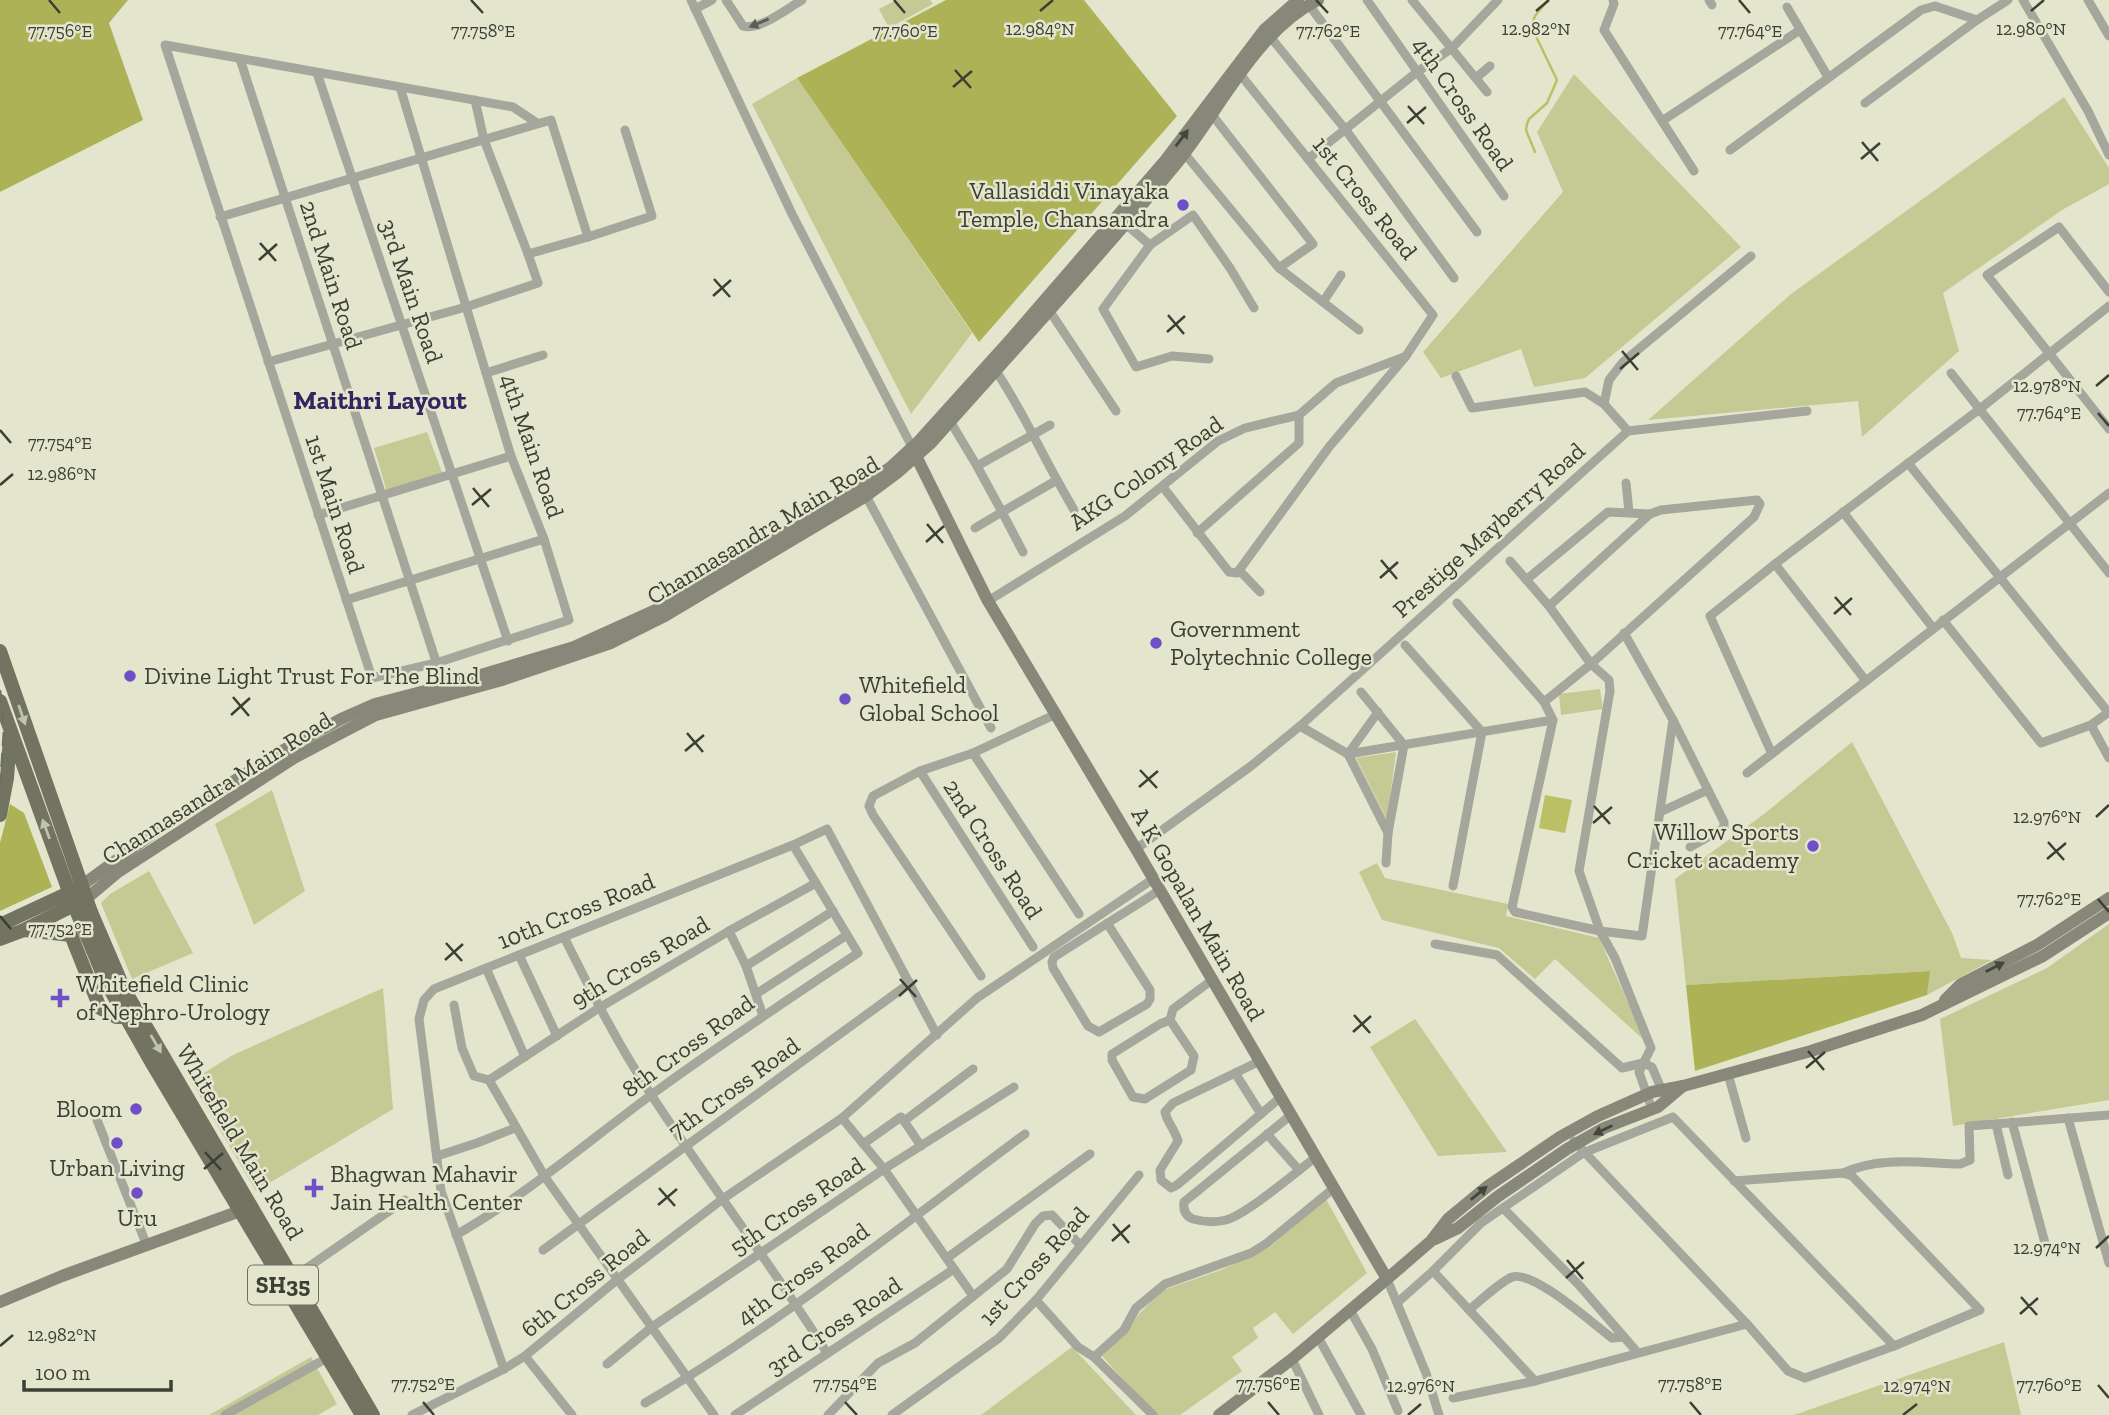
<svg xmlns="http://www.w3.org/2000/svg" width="2109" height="1415" viewBox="0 0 2109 1415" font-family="'Zilla Slab',serif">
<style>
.green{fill:#c5c994}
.forest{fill:#aeb257}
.water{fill:#bcc065}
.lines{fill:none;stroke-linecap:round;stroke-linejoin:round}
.stream{stroke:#bcc065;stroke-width:2.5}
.street{stroke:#a5a69c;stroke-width:9}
.secondary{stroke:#878879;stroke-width:12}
.primary{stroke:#727360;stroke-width:14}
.rail{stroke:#6e7061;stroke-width:2.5;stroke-dasharray:14 7;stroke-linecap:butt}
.oneway{fill:#5c5d53}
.oneway2{fill:#44453b}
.oneway3{fill:#c1c4ac}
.ticks{fill:none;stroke:#3d3e34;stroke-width:2.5}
.poi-dot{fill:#6f4fc8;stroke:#e3e6cd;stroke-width:2.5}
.labels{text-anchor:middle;stroke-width:5;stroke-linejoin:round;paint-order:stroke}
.shield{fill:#e3e6cd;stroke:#6f7062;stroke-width:2}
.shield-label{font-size:23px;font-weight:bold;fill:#3d3e34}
.street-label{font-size:24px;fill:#3d3e34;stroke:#e3e6cd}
.poi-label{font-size:24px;fill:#3d3e34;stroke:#e3e6cd;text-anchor:start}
.neighbourhood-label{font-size:26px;font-weight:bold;fill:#342560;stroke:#e3e6cd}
.ticks-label{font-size:18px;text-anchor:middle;fill:#3d3e34;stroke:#e3e6cd;stroke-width:5;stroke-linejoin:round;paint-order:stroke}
</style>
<rect width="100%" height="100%" fill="#e3e6cd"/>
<!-- green -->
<g class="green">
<polygon points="896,0 930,0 933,4 889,28 879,9"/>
<polygon points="1574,74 1741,247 1585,378 1534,387 1521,349 1441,378 1423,352 1563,192 1537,132"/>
<polygon points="797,78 972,333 911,414 752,104"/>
<polygon points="2064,97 2109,168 2109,184 2062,210 1943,293 1959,351 1862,437 1858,401 1648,420 1791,294"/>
<polygon points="427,432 443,475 387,492 374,448"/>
<polygon points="1600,689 1603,709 1561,715 1559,694"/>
<polygon points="1852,742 1953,935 1961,958 1992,960 1927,995 1929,971 1686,985 1675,879 1764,814"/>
<polygon points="1396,752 1387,820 1356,758"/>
<polygon points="272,790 305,891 254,925 215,824"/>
<polygon points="1377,863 1385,878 1508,904 1506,916 1599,938 1645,1041 1555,959 1535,979 1499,948 1382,920 1359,872"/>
<polygon points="149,871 193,953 132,979 101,903 110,894"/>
<polygon points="2109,924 2109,1100 1953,1126 1940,1019 2047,968"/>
<polygon points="383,988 393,1109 256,1191 191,1081 233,1055"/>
<polygon points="1415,1019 1507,1152 1438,1156 1370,1047"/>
<polygon points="1326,1199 1367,1273 1293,1334 1275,1312 1253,1328 1258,1338 1232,1357 1242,1371 1180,1415 1156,1415 1102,1356 1126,1333 1139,1314 1161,1291 1221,1270 1270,1247"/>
<polygon points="2004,1342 2021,1415 1794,1415"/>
<polygon points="1072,1347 1136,1415 981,1415"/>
<polygon points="311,1357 337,1404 318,1415 209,1415"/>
</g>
<!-- forest -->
<g class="forest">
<polygon points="0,0 128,0 109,23 143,120 0,192"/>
<polygon points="946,0 1084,0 1177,116 979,342 797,78"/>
<polygon points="10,804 24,813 52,887 0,911 0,843"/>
<polygon points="1930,971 1927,995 1695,1071 1686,985"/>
</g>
<!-- water -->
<polygon class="water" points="1545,795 1572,800 1565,833 1539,828"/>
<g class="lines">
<!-- stream -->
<polyline class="stream" points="1535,152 1526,130 1527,124 1529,119 1547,103 1557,80 1531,26 1535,16 1548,0"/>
<!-- street -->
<g class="street">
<polyline points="691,0 792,214 912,447"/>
<path d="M 726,0 L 743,26 C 759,31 788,8 802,0"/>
<polyline points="1367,0 1504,196"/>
<polyline points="1412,0 1487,92"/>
<polyline points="1613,0 1614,4 1604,30 1662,121 1800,30"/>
<polyline points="1709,0 1712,5"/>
<polyline points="2023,0 2088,111 2109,155"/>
<polyline points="2088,0 2109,36"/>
<polyline points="1309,5 1477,232"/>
<polyline points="1787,7 1828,77"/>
<polyline points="695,9 712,0"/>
<polyline points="1268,34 1345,129 1454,278"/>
<polyline points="240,59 444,686"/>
<polyline points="317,73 508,641"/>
<polyline points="1476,78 1490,66"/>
<polyline points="400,87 511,456 544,539 569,620 436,663 372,678 165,45 513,107 537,123"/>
<polyline points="475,100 484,140 528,254"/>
<polyline points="1865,103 1977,20 2008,0"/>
<polyline points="1213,116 1313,244 1279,268"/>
<polyline points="1662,121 1694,171"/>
<polyline points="1730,150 1921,10 1935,6 1977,20"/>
<polyline points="1185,154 1279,268 1359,330"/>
<polyline points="1308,159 1417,72 1452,48 1498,0"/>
<polyline points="220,217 551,120 588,237 652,216 625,130"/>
<polyline points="1121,220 1150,245 1193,215 1230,268 1254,308"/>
<polyline points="1150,245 1103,309 1136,367 1172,356 1209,359"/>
<polyline points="2109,292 2059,227 1987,275 2109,429"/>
<polyline points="1323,302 1341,275"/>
<polyline points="1049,310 1116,411"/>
<polyline points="268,362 466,307 538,283 528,254 588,237"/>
<path d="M 996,371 C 1019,405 1037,444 1057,480 L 1002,512 L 977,466 L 1050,425"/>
<polyline points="486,373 543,355"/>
<polyline points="1951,373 2109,573"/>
<polyline points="1456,376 1472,408 1585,392 1604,404 1628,431"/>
<polyline points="1604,404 1609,380 1623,362 1751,256"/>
<polyline points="950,421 977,466"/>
<polyline points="1908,463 2108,712"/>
<polyline points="1057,480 1074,510"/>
<polyline points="1626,483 1629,512"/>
<polyline points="1163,487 1229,572 1237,573 1329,447 1406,356 1433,315 1236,69"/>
<polyline points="866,496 991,728"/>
<polyline points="1843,512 1933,628"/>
<polyline points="318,515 511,456"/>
<polyline points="975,528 1002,512 1023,552"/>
<polyline points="1197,533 1299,443 1299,415"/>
<polyline points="1510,561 1549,606 1591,664 1609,680 1610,691 1579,871 1600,931 1615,958 1651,1048 1639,1072 1652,1109"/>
<polyline points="1239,570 1260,592"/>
<polyline points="1526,580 1608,512 1650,514"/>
<polyline points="346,600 544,539"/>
<polyline points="988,601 1125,516 1218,441 1245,428 1299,415 1336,383 1404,357"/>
<polyline points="1457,603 1544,702 1553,720 1512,907 1515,912 1600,931 1642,936 1673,720"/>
<polyline points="1943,620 2041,743 2091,725 2109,712"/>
<polyline points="1624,633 1673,720 1724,822 1724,828 1690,847"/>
<polyline points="1405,645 1482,732 1453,886"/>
<polyline points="1866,681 1775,564 1981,408 2109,306"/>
<polyline points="1361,692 1404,745 1388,833 1386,863"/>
<polyline points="1544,702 1591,664 1754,517 1760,504 1757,500 1661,510 1650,514 1549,606"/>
<polyline points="1378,712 1348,754 1388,833"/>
<polyline points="2091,725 2109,758"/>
<polyline points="1300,726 1348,754 1553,720"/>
<polyline points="973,753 1079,914"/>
<polyline points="1772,754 1710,616 1775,564"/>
<polyline points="920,771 1033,947"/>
<polyline points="1747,773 2109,493"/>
<polyline points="1660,812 1708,790"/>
<polyline points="1136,849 1251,766 1300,726 1628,431 1807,411"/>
<polyline points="1107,923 1150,990 1150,999 1147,1004 1099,1032 1088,1026 1053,968 1052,962 1054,957 1160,890"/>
<polyline points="729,931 746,966 763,1016"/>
<path d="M 564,937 C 591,991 618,1045 652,1096 C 709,1183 772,1265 827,1353"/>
<polyline points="1435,944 1497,955 1622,1068 1643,1063 1652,1067 1663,1093"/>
<polyline points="519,955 557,1036"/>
<polyline points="746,966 833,911"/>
<polyline points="486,968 525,1057"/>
<polyline points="981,976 873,815 869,806 873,796 920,771 973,753 1056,714"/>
<polyline points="756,994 847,935"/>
<polyline points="454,1005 462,1048 474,1076 489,1080 545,1177 714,1415"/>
<polyline points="1170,1020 1194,1056 1191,1070 1145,1099 1133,1097 1112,1060 1112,1054 1160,1024 1170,1020 1173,1009 1212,980"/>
<path d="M 1260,1061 L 1173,1103 L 1165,1112 C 1167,1122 1175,1130 1178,1141 L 1160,1170 L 1161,1180 L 1171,1188 L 1177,1185 L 1281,1097"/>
<polyline points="1235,1073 1261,1114"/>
<polyline points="1728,1074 1746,1138"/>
<polyline points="489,1080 599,1008 729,931 816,883"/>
<path d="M 1291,1115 L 1184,1202 C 1183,1210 1185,1216 1193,1219 C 1204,1222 1214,1223 1226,1220 C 1247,1214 1295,1173 1316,1157"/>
<polyline points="842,1118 884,1169 973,1296"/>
<polyline points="2068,1118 2109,1263"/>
<polyline points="97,1120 147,1246"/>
<polyline points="2012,1122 2045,1243"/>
<polyline points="1996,1124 2008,1175"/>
<polyline points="1267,1134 1299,1170"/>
<polyline points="1574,1141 1747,1324 1788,1371 1805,1378 1894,1346 1980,1310 1852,1176 1843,1173 1734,1181"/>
<polyline points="863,1144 901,1117 904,1121"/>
<polyline points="921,1146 904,1121 973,1069"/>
<polyline points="437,1156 477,1143 515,1128"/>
<path d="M 1843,1173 C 1879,1156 1921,1163 1960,1164 L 1970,1160 L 1969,1126 L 2109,1115"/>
<polyline points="1503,1208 1579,1285 1637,1352"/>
<path d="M 456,1235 C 526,1195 586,1143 651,1095 C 719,1045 789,999 858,953 L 793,845"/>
<polyline points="543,1250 910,983"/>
<polyline points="947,1258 1090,1154"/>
<polyline points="1433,1271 1535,1381 1747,1324"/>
<polyline points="294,1277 405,1200"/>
<polyline points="1387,1279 1426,1373 1439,1415"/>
<polyline points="1036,1300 1078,1347 1094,1357 1153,1415"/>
<polyline points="1398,1302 1433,1271 1481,1223 1583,1153 1673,1117 1894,1346"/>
<polyline points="1350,1310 1372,1349 1398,1411"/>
<path d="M 1469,1310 C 1480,1301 1500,1282 1512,1277 C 1534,1270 1594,1325 1612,1338 L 1624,1337"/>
<polyline points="1318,1337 1361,1415"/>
<polyline points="525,1356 572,1415"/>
<polyline points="1094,1357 1124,1330 1136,1308 1165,1284 1251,1253 1267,1243 1334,1188"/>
<polyline points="1292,1359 1319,1415"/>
<polyline points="607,1364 652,1327 884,1169 1014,1087"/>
<polyline points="504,1369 441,1191 419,1019 424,1000 434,989 793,845 827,829 937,1035"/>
<polyline points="1453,1398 1535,1381"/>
<path d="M 645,1403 C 779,1324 900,1227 1025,1134"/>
<polyline points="225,1415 327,1358"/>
<polyline points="412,1415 504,1369 525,1356 618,1279 724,1198 842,1118 977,998 1153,879"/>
<polyline points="735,1415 954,1269"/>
<polyline points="828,1415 878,1363 915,1343 1007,1269 1035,1224 1043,1216 1052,1215 1080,1245"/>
<polyline points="892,1415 999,1338 1036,1300 1139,1175"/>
</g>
<!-- secondary -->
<g class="secondary">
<polyline points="913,450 988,601 1136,849 1387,1279"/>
<polyline points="81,886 166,824 280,752 341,719 375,704 444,686 574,647 658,609 863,486 891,467 918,442 1011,339 1164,162 1264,30 1298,0"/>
<path d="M 86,899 L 118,872 L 246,789 L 294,758 L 345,731 L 376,715 L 502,680 L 611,643 L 663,617 L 866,496 L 897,473 L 931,443 C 1012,352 1095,262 1173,168 C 1218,114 1254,32 1318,0"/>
<polyline points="1945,1000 1961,984 2037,945 2109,898"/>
<polyline points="1435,1239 1458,1228 1497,1197 1567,1149 1604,1128 1658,1107 1683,1086"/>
<polyline points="0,1302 62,1276 240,1211"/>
<polyline points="1219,1415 1292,1359 1387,1279 1431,1241 1448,1219 1488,1186 1560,1137 1598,1116 1652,1092 1683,1086 1811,1051 1922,1015 2043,956 2109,913"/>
</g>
<!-- primary -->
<g class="primary">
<polyline points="0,651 91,912 124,989 373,1415"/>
<polyline points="0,701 74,905 106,982 153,1065 362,1415"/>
<polyline points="0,815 7,778 10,737"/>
<polyline points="0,925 77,889"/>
<polyline points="24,930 71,935 100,1008 116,1017 124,1017"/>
<polyline points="0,939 24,930 82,901"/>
</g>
<!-- rail -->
<polyline class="rail" points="0,690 4,730 0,789"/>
</g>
<!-- one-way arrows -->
<defs><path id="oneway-solid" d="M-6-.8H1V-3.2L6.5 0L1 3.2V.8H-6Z" transform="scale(1.75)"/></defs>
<use class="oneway" href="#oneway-solid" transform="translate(759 23) rotate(157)"/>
<g class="oneway2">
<use href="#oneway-solid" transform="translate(1182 138) rotate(-53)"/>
<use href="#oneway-solid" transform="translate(1995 967) rotate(-27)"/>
<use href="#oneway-solid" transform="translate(1603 1130) rotate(154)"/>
<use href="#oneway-solid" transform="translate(1479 1193) rotate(-39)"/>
</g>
<g class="oneway3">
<use href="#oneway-solid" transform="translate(22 715) rotate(71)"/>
<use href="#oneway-solid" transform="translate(46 829) rotate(-110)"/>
<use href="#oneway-solid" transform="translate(156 1044) rotate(60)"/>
</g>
<!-- ticks -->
<path class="ticks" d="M 49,0 L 60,13M 471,0 L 483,13M 894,0 L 905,13M 1316,0 L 1328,13M 1739,0 L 1750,13M 1040,11 L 1053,0M 1536,11 L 1549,0M 2031,11 L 2044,0M 955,70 L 971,88M 953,87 L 972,71M 1408,106 L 1424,124M 1407,123 L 1426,107M 1862,142 L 1878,161M 1861,159 L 1880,143M 260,243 L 276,261M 259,260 L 277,244M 714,279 L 730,297M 713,296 L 731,280M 1168,315 L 1184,334M 1167,332 L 1185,316M 1622,351 L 1638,370M 1620,369 L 1639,353M 2096,386 L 2109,375M 2098,413 L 2109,426M 0,430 L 11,443M 0,485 L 13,474M 473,488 L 489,507M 472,505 L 491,489M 927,524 L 943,543M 926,542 L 944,526M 1381,560 L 1397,579M 1380,578 L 1398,562M 1835,597 L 1851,615M 1834,614 L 1852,598M 233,697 L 249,716M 231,715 L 250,698M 687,733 L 703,752M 685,751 L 704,735M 1140,770 L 1157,788M 1139,787 L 1158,771M 1594,806 L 1610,824M 2096,817 L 2109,805M 1593,823 L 1612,807M 2048,842 L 2064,860M 2047,859 L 2066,843M 2098,899 L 2109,912M 0,916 L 11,929M 446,943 L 462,961M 445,960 L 463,944M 900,979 L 916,997M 899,996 L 917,980M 1354,1015 L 1370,1033M 1353,1032 L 1371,1016M 1808,1051 L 1824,1070M 1806,1068 L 1825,1052M 205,1152 L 221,1170M 204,1169 L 223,1153M 659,1188 L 675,1206M 658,1205 L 677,1189M 1113,1224 L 1129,1243M 1112,1241 L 1130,1225M 2096,1248 L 2109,1236M 1567,1260 L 1583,1279M 1566,1278 L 1584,1262M 2021,1297 L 2037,1315M 2020,1314 L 2038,1298M 0,1346 L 13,1335M 2098,1385 L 2109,1398M 423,1402 L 434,1415M 845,1402 L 857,1415M 1268,1402 L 1279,1415M 1690,1402 L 1701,1415M 1408,1415 L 1421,1404M 1903,1415 L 1917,1404"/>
<!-- markers -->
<g class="poi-dot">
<circle cx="1183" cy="205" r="7"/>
<circle cx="1156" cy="643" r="7"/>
<circle cx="130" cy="676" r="7"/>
<circle cx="845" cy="699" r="7"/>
<circle cx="1813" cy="846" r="7"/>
<path d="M56.5 987.5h7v7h7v7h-7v7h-7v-7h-7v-7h7z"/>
<circle cx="136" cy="1109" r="7"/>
<circle cx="117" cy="1143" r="7"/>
<path d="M310.5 1177.5h7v7h7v7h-7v7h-7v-7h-7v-7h7z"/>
<circle cx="137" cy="1193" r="7"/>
</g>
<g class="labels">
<!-- shield labels -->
<rect class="shield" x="248" y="1265.5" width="70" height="39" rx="5"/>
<g class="shield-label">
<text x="283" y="1293">SH35</text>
</g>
<!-- street labels -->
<g class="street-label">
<text transform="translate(1463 104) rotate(55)" y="8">4th Cross Road</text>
<text transform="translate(1365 198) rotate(51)" y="8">1st Cross Road</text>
<text transform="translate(331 275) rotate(72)" y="8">2nd Main Road</text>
<text transform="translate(411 291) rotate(71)" y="8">3rd Main Road</text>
<text transform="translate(532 446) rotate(71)" y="8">4th Main Road</text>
<text transform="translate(1146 473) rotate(-35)" y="8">AKG Colony Road</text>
<text transform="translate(335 504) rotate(72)" y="8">1st Main Road</text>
<text transform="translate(763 530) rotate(-31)" y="8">Channasandra Main Road</text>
<text transform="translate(1489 530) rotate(-42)" y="8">Prestige Mayberry Road</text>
<text transform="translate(217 788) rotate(-32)" y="8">Channasandra Main Road</text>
<text transform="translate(993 849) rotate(57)" y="8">2nd Cross Road</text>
<text transform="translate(576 911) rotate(-22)" y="8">10th Cross Road</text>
<text transform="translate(1198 914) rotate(60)" y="8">A K Gopalan Main Road</text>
<text transform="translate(640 962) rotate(-31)" y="8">9th Cross Road</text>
<text transform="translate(688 1046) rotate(-36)" y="8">8th Cross Road</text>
<text transform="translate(734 1088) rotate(-36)" y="8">7th Cross Road</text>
<text transform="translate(240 1142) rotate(59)" y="8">Whitefield Main Road</text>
<text transform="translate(797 1206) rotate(-34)" y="8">5th Cross Road</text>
<text transform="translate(1034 1266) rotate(-48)" y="8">1st Cross Road</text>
<text transform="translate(803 1274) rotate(-36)" y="8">4th Cross Road</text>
<text transform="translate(585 1283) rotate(-39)" y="8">6th Cross Road</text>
<text transform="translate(834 1326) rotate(-34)" y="8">3rd Cross Road</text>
</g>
<!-- poi labels -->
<g class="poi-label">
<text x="1169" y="199" text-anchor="end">Vallasiddi Vinayaka<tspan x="1169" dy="28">Temple, Chansandra</tspan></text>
<text x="1170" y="637">Government<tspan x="1170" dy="28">Polytechnic College</tspan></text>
<text x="144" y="684">Divine Light Trust For The Blind</text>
<text x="859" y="693">Whitefield<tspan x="859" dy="28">Global School</tspan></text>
<text x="1799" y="840" text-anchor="end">Willow Sports<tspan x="1799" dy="28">Cricket academy</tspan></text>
<text x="76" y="992">Whitefield Clinic<tspan x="76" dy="28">of Nephro-Urology</tspan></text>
<text x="122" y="1117" text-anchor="end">Bloom</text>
<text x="117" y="1176" text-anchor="middle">Urban Living</text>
<text x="330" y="1182">Bhagwan Mahavir<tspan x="330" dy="28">Jain Health Center</tspan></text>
<text x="137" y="1226" text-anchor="middle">Uru</text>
</g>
<!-- neighbourhood labels -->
<g class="neighbourhood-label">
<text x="380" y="409">Maithri Layout</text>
</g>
</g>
<g class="ticks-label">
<text x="1040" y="35">12.984°N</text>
<text x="1536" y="35">12.982°N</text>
<text x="2031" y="35">12.980°N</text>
<text x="60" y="37">77.756°E</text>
<text x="483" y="37">77.758°E</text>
<text x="905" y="37">77.760°E</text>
<text x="1328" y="37">77.762°E</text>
<text x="1750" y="37">77.764°E</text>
<text x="2047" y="392">12.978°N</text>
<text x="2049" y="419">77.764°E</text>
<text x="60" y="449">77.754°E</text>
<text x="62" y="480">12.986°N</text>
<text x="2047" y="823">12.976°N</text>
<text x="2049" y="905">77.762°E</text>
<text x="60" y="935">77.752°E</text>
<text x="2047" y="1254">12.974°N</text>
<text x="62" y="1341">12.982°N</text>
<text x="423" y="1390">77.752°E</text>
<text x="845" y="1390">77.754°E</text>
<text x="1268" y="1390">77.756°E</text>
<text x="1690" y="1390">77.758°E</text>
<text x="2049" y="1391">77.760°E</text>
<text x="1421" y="1392">12.976°N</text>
<text x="1917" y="1392">12.974°N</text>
</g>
<!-- scale -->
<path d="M24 1380v10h147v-10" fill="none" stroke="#3d3e34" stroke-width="3.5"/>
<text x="35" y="1380" font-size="21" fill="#3d3e34" stroke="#e3e6cd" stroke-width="5" paint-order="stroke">100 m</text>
</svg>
